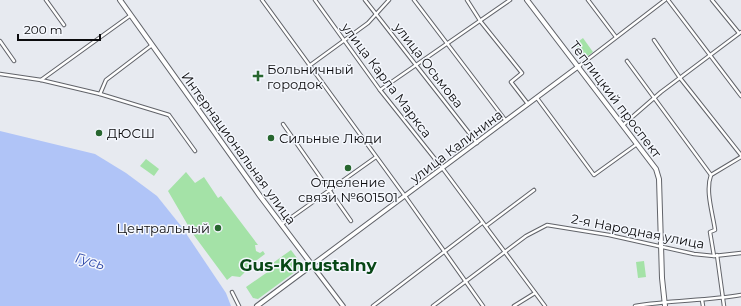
<svg xmlns="http://www.w3.org/2000/svg" width="741" height="306" viewBox="0 0 741 306" font-family="Montserrat,sans-serif">
<style>
.green{fill:#a4e2a7}
.water{fill:#b0c4f7}
.lines{fill:none;stroke-linecap:round;stroke-linejoin:round}
.minor-casing{stroke:#616369;stroke-width:4.5}
.tertiary-casing{stroke:#616369;stroke-width:5.5}
.secondary-casing{stroke:#616369;stroke-width:6}
.minor{stroke:#fff;stroke-width:2.5}
.tertiary{stroke:#fff;stroke-width:3.5}
.secondary{stroke:#fff;stroke-width:4}
.poi-dot{fill:#27662f;stroke:#f4f7fd;stroke-width:1.5}
.labels{text-anchor:middle;stroke-width:3;stroke-linejoin:round;paint-order:stroke}
.street-label{font-size:13px;fill:#0b0b0d;stroke:#f4f7fd}
.poi-label{font-size:13px;fill:#0b0b0d;stroke:#f4f7fd;text-anchor:start}
.water-label{font-size:14px;font-style:italic;fill:#314bab;stroke:#f4f7fd}
.district-label{font-size:17px;font-weight:bold;fill:#084716;stroke:#f4f7fd}
</style>
<rect width="100%" height="100%" fill="#e7eaf0"/>
<!-- green -->
<g class="green">
<polygon points="583,38 593,52 585,58 575,44"/>
<polygon points="146,159 159,169 154,176 140,166"/>
<polygon points="186,172 195,183 204,177 218,198 221,196 258,245 255,245 256,251 260,253 263,251 265,254 257,260 240,277 232,276 227,280 193,234 168,191"/>
<polygon points="291,250 303,266 258,299 253,298 246,287 272,269 270,265"/>
<polygon points="644,261 646,277 638,278 636,262"/>
</g>
<!-- water -->
<polygon class="water" points="0,131 95,154 126,173 157,196 181,226 226,293 231,306 0,306"/>
<g class="lines">
<defs>
<g id="minor">
<polyline points="46,0 64,25"/>
<polyline points="262,0 405,196 483,306"/>
<polyline points="315,0 380,90 443,169 545,306"/>
<polyline points="365,0 477,143"/>
<polyline points="414,0 506,121"/>
<polyline points="467,0 481,22 522,73 511,82 528,104"/>
<polyline points="588,0 616,37"/>
<polyline points="668,0 741,96"/>
<polyline points="712,0 739,33"/>
<polyline points="654,40 680,78 741,155"/>
<polyline points="0,41 14,61"/>
<path d="M 627,61 L 711,175 C 705,191 713,214 715,230 L 710,232 L 714,256"/>
<polyline points="309,66 368,23 389,0"/>
<polyline points="579,66 665,0"/>
<polyline points="0,74 41,80 100,94 169,115 195,151"/>
<polyline points="41,80 131,15"/>
<polyline points="380,90 510,0"/>
<polyline points="100,94 106,80 152,45"/>
<polyline points="537,98 594,175 637,144"/>
<polyline points="283,124 351,221"/>
<polyline points="623,125 661,92 741,32"/>
<polyline points="711,175 741,157"/>
<polyline points="282,224 376,157"/>
<polyline points="486,226 534,190"/>
<polyline points="717,255 724,306"/>
<polyline points="232,292 239,306"/>
<polyline points="702,300 703,306"/>
<polyline points="373,306 482,223"/>
<polyline points="433,306 526,236 547,225 609,235 694,254 714,256 741,253"/>
<polyline points="514,306 535,293"/>
<path d="M 635,306 C 670,300 706,301 741,295"/>
</g>
<polyline id="tertiary" points="343,306 312,265 579,66"/>
<g id="secondary">
<polyline points="120,0 260,196 312,265 257,306"/>
<polyline points="527,0 656,169 659,179 662,278 665,306"/>
</g>
</defs>
<!-- minor casing -->
<use href="#minor" class="minor-casing"/>
<!-- tertiary casing -->
<use href="#tertiary" class="tertiary-casing"/>
<!-- secondary casing -->
<use href="#secondary" class="secondary-casing"/>
<!-- minor -->
<use href="#minor" class="minor"/>
<!-- tertiary -->
<use href="#tertiary" class="tertiary"/>
<!-- secondary -->
<use href="#secondary" class="secondary"/>
</g>
<!-- markers -->
<g class="poi-dot">
<path d="M256 70h4v4h4v4h-4v4h-4v-4h-4v-4h4z"/>
<circle cx="99" cy="133" r="4"/>
<circle cx="271" cy="138" r="4"/>
<circle cx="348" cy="168" r="4"/>
<circle cx="218" cy="228" r="4"/>
</g>
<g class="labels">
<!-- street labels -->
<g class="street-label">
<text transform="translate(429 65) rotate(52)" y="5">улица Осьмова</text>
<text transform="translate(387 80) rotate(53)" y="5">улица Карла Маркса</text>
<text transform="translate(616 99) rotate(53)" y="5">Теплицкий проспект</text>
<text transform="translate(456 146) rotate(-37)" y="5">улица Калинина</text>
<text transform="translate(239 148) rotate(54)" y="5">Интернациональная улица</text>
<text transform="translate(638 231) rotate(11)" y="5">2-я Народная улица</text>
</g>
<!-- poi labels -->
<g class="poi-label">
<text x="267" y="74">Больничный<tspan x="267" dy="15">городок</tspan></text>
<text x="107" y="138">ДЮСШ</text>
<text x="279" y="143">Сильные Люди</text>
<text x="348" y="187" text-anchor="middle">Отделение<tspan x="348" dy="15">связи №601501</tspan></text>
<text x="210" y="233" text-anchor="end">Центральный</text>
</g>
<!-- water labels -->
<g class="water-label">
<text transform="translate(90 261) rotate(15)" y="5">Гусь</text>
</g>
<!-- district labels -->
<g class="district-label">
<text x="308" y="271">Gus-Khrustalny</text>
</g>
</g>
<!-- scale -->
<path d="M18 34v6h82v-6" fill="none" stroke="#0b0b0d" stroke-width="2"/>
<text x="24" y="34" font-size="12" fill="#0b0b0d" stroke="#f4f7fd" stroke-width="3" paint-order="stroke">200 m</text>
</svg>
